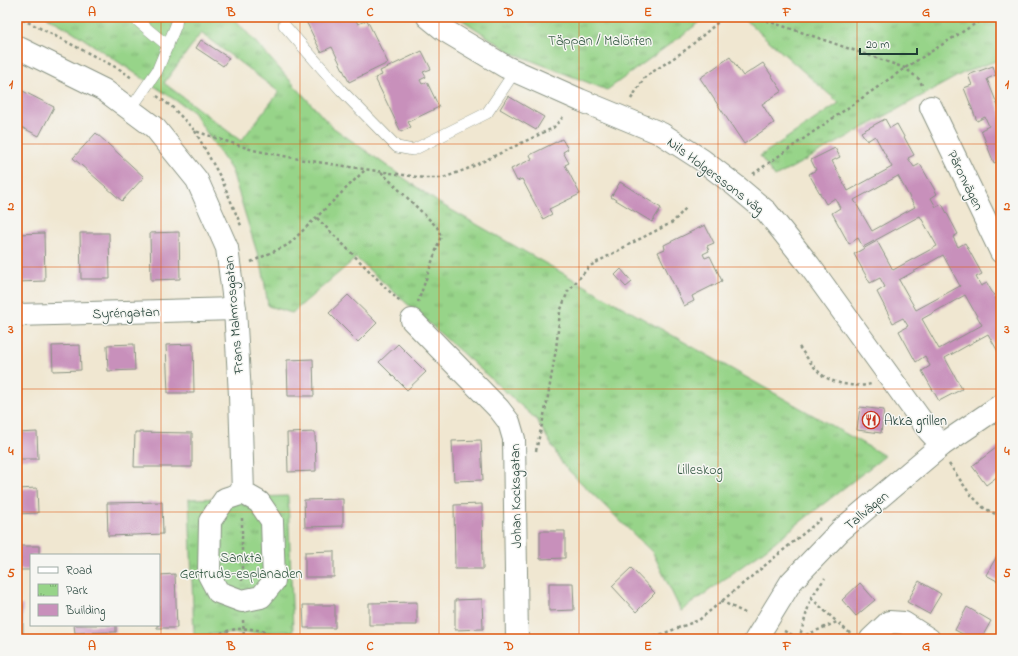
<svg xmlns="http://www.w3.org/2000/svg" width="1018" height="656" viewBox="0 0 1018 656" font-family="'Indie Flower',sans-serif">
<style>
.park{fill:url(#park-tufts);stroke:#5b885e;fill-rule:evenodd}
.building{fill:#c890bb;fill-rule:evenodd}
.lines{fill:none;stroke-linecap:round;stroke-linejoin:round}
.service-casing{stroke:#889282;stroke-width:12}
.minor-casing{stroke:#889282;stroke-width:24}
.tertiary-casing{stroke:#889282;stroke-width:24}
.path{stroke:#889282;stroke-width:2.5;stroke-dasharray:3 3;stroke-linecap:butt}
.service{stroke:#fff;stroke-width:11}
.minor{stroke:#fff;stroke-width:22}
.tertiary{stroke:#fff;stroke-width:22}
.grid{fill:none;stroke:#de580e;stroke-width:1;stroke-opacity:0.55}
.labels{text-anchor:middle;stroke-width:3;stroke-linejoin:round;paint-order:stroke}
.park-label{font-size:14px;fill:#375b45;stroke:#f6f6f2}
.street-label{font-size:14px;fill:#1f3d34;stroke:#f6f6f2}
.poi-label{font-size:14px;fill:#1f3d34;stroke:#f6f6f2;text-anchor:start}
.neatline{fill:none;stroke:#de580e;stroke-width:1.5}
.grid-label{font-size:13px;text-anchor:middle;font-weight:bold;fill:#de580e}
</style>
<defs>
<pattern id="park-tufts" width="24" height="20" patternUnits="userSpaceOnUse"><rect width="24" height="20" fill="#97d489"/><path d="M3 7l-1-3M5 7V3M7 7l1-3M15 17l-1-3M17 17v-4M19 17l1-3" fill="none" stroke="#7bad71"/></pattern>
</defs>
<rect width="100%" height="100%" fill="#f6f6f2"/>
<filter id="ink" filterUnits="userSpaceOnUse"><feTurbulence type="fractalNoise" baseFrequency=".025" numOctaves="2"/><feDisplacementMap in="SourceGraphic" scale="8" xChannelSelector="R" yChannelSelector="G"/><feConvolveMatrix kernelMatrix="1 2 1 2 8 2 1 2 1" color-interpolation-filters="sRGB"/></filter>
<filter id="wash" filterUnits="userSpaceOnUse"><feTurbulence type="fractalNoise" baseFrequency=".012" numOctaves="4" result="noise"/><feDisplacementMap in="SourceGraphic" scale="16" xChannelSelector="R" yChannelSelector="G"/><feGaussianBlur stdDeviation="0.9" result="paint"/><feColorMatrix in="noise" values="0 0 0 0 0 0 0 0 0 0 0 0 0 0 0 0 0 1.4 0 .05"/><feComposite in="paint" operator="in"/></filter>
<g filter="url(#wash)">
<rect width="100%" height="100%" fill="#f0e7d1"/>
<!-- park -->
<g class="park">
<path d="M 47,17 L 233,17 L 331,126 L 439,203 L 885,456 L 767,548 L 681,611 L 653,553 L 563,465 L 537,420 L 356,258 L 292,313 L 268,306 L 263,272 L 232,171 L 193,112 L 72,31 ZM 201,33 L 279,92 L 241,141 L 164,83 Z"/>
<polygon points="458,17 707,17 607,90 512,53"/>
<polygon points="742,17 1001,17 1001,59 963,73 775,177 760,156 839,103"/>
<polygon points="288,496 293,631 194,635 189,499"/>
</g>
<g id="blocks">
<!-- building -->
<g class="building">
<polygon points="304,17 354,17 358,24 367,20 388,63 349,82 332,47 321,52"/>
<polygon points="201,40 229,58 223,66 196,48"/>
<polygon points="422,51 431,69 423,72 426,77 420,80 422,84 427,82 439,107 408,122 411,127 401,132 375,78 382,75 380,71"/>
<polygon points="730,57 743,76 763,63 782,91 762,104 774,123 744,144 700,78"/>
<polygon points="993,66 996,75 987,79 1000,111 1001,111 1001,160 994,163 981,130 989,126 985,117 977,121 964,88 972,85 968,75"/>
<polygon points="17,88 54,107 39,136 17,125"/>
<polygon points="508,96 544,117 536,130 500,109"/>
<path d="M 885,119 L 890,128 L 897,124 L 914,155 L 908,158 L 914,167 L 920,164 L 937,194 L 931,198 L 936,207 L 942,204 L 958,234 L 953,237 L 958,247 L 965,243 L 982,274 L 976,277 L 981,286 L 987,283 L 1001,308 L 1001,314 L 998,316 L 1001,320 L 1001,357 L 988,334 L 945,358 L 962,389 L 939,401 L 922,371 L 930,366 L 925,356 L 916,362 L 899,331 L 908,326 L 903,318 L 893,323 L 877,292 L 885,287 L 880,278 L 870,283 L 854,254 L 877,241 L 893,270 L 937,246 L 920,216 L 863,247 L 858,238 L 849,244 L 832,213 L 840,208 L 835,198 L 826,204 L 809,174 L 816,170 L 811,160 L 835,148 L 840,157 L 832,161 L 848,191 L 892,167 L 875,136 L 867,141 L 861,132 ZM 898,176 L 915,207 L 872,231 L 854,200 ZM 943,255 L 960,286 L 916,310 L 899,280 ZM 965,295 L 982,325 L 939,349 L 922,319 Z"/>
<polygon points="96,133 144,177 122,201 73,158"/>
<polygon points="562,139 568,149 563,152 569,163 565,165 580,194 549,209 552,214 543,219 522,179 517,181 511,169 532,159 530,155"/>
<polygon points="620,182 661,208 652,222 611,197"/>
<polygon points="705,225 714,243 707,246 709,251 703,254 705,258 710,256 722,281 692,296 694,301 684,306 658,252 665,249 664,245"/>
<polygon points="179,232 180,279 151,280 150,233"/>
<polygon points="44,233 45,281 17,282 17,234"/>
<polygon points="80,233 109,233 110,279 81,279"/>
<polygon points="621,269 632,282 626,287 615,275"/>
<polygon points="348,295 377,323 358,342 329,313"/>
<polygon points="134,344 135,370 108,371 107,345"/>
<polygon points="193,344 194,393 168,393 166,345"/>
<polygon points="398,344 426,372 407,390 379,362"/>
<polygon points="80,345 81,370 53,371 52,346"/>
<polygon points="313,359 314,396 288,396 287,360"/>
<polygon points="860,407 884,410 881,433 857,430"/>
<polygon points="37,432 38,459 17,459 17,433"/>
<polygon points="135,432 192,433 192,467 134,467"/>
<polygon points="315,432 316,471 288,472 287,433"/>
<polygon points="481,440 483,480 454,481 452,441"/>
<polygon points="1000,445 1001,481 998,476 986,485 972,466"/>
<polygon points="37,488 38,513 17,514 17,489"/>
<polygon points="343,499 343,526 305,527 304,500"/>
<polygon points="162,502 163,534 108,536 107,503"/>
<polygon points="482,504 483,569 455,569 454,505"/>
<polygon points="540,531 565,531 565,558 540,559"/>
<polygon points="17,546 39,546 39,555 31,555 31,570 17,570"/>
<polygon points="1001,549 1001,583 986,575"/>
<polygon points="334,551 334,577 305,577 305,552"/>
<polygon points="631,568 655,593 636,612 612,586"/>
<polygon points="175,574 177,628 157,628 157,625 159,625 159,575"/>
<polygon points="919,581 941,594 929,614 907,602"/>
<polygon points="549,583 573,583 574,610 549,611"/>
<polygon points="860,583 875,600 856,616 842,600"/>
<polygon points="482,599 483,629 455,630 455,600"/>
<polygon points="417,602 417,625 369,625 369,603"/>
<rect x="17" y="605" width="6" height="28"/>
<polygon points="303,605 335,605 335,628 304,628"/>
<polygon points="967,607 991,621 981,639 972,639 955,630"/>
<polygon points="74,625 116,625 116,632 75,633"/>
</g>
</g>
</g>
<g filter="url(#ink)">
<use href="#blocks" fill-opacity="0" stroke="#889282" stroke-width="1"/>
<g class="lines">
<defs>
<g id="service">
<polyline points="133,17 168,46"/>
<polyline points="284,25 341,90 397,147 413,150 487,113 515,71"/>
<polyline points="130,110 157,71 176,25 177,17"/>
</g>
<g id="minor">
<polyline points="428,17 444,30 506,67 580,100 662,134 702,160 736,186 767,212 809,265 929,431 942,445"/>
<polyline points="17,47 104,90 155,128 197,180 227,248 235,309 240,395 243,493"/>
<polyline points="931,107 1001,252"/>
<polyline points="17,315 235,309"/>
<polyline points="412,320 499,409 509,422 514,439 517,639"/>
<polygon points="243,493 259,502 272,521 274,581 261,597 242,601 218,592 209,575 210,521 225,499"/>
<polyline points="871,639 889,622 904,623 929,639"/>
</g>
<polyline id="tertiary" points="756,639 791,582 841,530 942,445 1001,405"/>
</defs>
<!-- service casing -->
<use href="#service" class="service-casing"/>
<!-- minor casing -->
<use href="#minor" class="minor-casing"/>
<!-- tertiary casing -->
<use href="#tertiary" class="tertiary-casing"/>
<!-- path -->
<g class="path">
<polyline points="17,17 34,25 121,70 133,79"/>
<polyline points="755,17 801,32 905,68 920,80 923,88"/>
<polyline points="157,96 172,107 195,131 253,150 304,160 424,178 443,178 467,169 553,128 564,116"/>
<polyline points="631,99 645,77 687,49 724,17"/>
<polyline points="195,131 222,180 242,228"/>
<polyline points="381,172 437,227 441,236 418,302"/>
<polyline points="753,174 905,68 978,22 990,17"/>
<polyline points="317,218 401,303"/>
<polyline points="251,262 288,245 366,169"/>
<path d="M 799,347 C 806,356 813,367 821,374 C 833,384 856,388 871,384"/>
<polyline points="536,451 547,402 556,349 560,312 568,291 590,266 630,244 673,222 686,208"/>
<polyline points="949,464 970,494 984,508 1001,517"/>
<polyline points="242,581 242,516"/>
<polyline points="811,598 837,622"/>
<polyline points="721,601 747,614"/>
<polyline points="243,620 244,639"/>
<polyline points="784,631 799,638 837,622 852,635"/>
<path d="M 210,639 C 225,629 244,626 262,631 C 267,632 272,636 276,639"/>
<polyline points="649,639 699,620 821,519"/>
<polyline points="799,639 811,598 825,578"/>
</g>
<!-- service -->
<use href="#service" class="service"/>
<!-- minor -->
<use href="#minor" class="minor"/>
<!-- tertiary -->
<use href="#tertiary" class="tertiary"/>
</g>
</g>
<!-- grid -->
<path class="grid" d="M 161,17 L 161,639M 300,17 L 300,639M 439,17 L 439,639M 579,17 L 579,639M 718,17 L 718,639M 857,17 L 857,639M 17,144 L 1001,144M 17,267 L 1001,267M 17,389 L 1001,389M 17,512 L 1001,512"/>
<!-- icons -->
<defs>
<symbol id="restaurant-ring" viewBox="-11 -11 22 22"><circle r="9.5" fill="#f6f6f2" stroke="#c8321e" stroke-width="1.5"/><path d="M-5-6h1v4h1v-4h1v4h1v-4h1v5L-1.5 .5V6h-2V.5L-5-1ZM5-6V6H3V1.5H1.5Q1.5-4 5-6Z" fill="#c8321e"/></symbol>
</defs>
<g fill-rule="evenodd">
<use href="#restaurant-ring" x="861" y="410" width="20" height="20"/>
</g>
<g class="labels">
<!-- park labels -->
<g class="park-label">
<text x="600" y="45">Täppan / Malörten</text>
<text x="700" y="474">Lilleskog</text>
<text x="241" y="562">Sankta<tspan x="241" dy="16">Gertruds-esplanaden</tspan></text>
</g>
<!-- street labels -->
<g class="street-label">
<text transform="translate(716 175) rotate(37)" y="5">Nils Holgerssons väg</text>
<text transform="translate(966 180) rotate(64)" y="5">Päronvägen</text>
<text transform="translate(126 312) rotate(-2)" y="5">Syréngatan</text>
<text transform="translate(233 315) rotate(-95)" y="5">Frans Malmrosgatan</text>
<text transform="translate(515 496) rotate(-91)" y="5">Johan Kocksgatan</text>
<text transform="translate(866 510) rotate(-40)" y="5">Tallvägen</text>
</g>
<!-- poi labels -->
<g class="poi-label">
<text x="884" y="425">Akka grillen</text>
</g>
</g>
<!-- margin -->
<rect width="1018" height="656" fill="none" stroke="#f6f6f2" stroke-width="44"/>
<!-- legend -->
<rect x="30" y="554" width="130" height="72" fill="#f6f6f2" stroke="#a0aca6"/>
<rect x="38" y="567" width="20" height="6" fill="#ffffff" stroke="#a0aca6"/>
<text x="66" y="574" font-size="12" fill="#1f3d34">Road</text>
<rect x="38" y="584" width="20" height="12" fill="url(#park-tufts)" stroke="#a0aca6"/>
<text x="66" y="594" font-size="12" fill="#1f3d34">Park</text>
<rect x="38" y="604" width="20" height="12" fill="#c890bb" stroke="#a0aca6"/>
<text x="66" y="614" font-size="12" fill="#1f3d34">Building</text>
<!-- scale -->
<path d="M860 48v6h57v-6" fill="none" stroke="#1f3d34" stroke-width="2"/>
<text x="866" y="48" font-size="12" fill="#1f3d34" stroke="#f6f6f2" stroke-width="3" paint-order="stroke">20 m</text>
<rect x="22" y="22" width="974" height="612" class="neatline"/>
<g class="grid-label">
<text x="92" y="16">A</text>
<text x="231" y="16">B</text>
<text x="370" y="16">C</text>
<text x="509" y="16">D</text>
<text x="648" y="16">E</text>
<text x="787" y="16">F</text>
<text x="926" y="16">G</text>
<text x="11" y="88">1</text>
<text x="1007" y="88">1</text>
<text x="11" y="210">2</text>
<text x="1007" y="210">2</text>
<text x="11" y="333">3</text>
<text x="1007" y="333">3</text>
<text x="11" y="455">4</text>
<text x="1007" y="455">4</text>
<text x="11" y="577">5</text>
<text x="1007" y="577">5</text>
<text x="92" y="650">A</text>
<text x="231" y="650">B</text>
<text x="370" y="650">C</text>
<text x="509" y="650">D</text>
<text x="648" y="650">E</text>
<text x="787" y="650">F</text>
<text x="926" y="650">G</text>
</g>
</svg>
